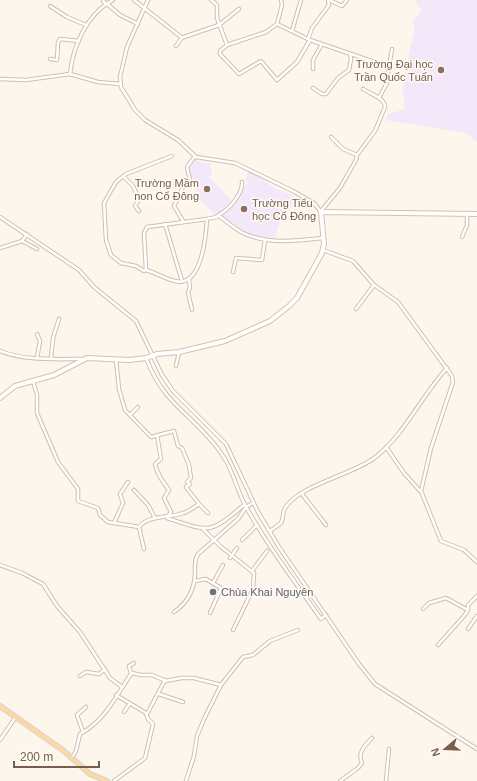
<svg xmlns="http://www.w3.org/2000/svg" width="477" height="781" viewBox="0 0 477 781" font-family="Arial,sans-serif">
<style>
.education{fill:#f3e8fa}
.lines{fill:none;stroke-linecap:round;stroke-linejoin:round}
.street-casing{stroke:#d1beb0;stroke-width:4.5}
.secondary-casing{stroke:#d6c0b0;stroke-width:6}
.primary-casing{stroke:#dad1cd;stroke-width:6}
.street{stroke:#fff;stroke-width:2.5}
.secondary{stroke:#fff;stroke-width:4}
.primary{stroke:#fbd9a5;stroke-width:4}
.education-dot{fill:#8d6e63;stroke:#fffaf3;stroke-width:1.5}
.worship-dot{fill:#6b7280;stroke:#fffaf3;stroke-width:1.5}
.labels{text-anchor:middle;stroke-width:3;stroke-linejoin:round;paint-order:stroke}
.education-label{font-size:11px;fill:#785e54;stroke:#fffaf3;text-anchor:end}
.worship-label{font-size:11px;fill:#5b616d;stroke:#fffaf3;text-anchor:start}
</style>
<rect width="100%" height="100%" fill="#fdf6ec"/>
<!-- education -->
<g class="education">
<polygon points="414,0 477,0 477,142 466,133 385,120 389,114 404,109 403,86 409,53 415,31 413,21 422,10"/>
<polygon points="194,159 202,163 210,163 212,175 209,177 232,201 216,216 196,195 198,192 189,184 191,174 188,168"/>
<polygon points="249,171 273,187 294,196 289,211 283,210 275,238 255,236 246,232 222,216 236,201 248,182 245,180"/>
</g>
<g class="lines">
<defs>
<g id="street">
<polyline points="103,0 105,4"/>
<polyline points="134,0 181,37 181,39 176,46"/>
<polyline points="148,0 127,47 120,77 121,87 135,110 145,120 178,140 196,157 235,163 293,191 314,203 321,212"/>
<polyline points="211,0 217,5 217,18 227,45 266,32 277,24 282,5 281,0"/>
<polyline points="329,0 342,6 347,0"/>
<polyline points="106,3 120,15 138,24"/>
<polyline points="50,6 67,17 86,25"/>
<polyline points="277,24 310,40 389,67"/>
<polyline points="292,31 301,0"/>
<polyline points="181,38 219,25 239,9"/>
<polyline points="308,39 312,28 329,5 328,0"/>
<polyline points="227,45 220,51 220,54 239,74 261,61 277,80 297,62 310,40"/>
<polyline points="50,59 57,60 58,42 60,39 79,41"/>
<polyline points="313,69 313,60 322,44"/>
<path d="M 70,74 C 73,45 87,14 113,0"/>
<polyline points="0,79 26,80 70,74 98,82 120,84"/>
<polyline points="313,88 322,94 326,94 338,78 349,70 351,59 350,54"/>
<polyline points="379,98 389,79 388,72 392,49"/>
<polyline points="331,137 343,149 357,155"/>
<path d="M 172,156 L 126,174 L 116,182 L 104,203 L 106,240 L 111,255 L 121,263 L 136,266 L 144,271 L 146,270 C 156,273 166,279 175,281 C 202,288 206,235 207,219 C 211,218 216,218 219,215 C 229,209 243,194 242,182"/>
<polyline points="124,177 133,186 139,199 135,206 139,211"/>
<path d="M 321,211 L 340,188 L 356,160 L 357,155 L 375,131 L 385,107 C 385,98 370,94 363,89"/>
<path d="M 219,216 C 226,221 233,227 241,232 C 266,245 296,241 323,238"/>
<polyline points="0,217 79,270 94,287 136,321 162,375 173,391 226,444 258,512 279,547 359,664 375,684 477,749"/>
<polyline points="183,221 174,206 183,187 190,180 187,167 195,156"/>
<polyline points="165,224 182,281"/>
<polyline points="462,237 467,225 467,214"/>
<polyline points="22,241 37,249"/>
<polyline points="0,248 22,241 27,234"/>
<polyline points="323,250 353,261 374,285 398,302 452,376 453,382 431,448 421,491 441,541 464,550 477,562"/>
<polyline points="146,270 144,233 147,227 207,219"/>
<polyline points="233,272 236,258 262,260 265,240"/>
<polyline points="189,279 190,288 188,292 192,310"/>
<polyline points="356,309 374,285"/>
<path d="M 0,351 C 25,361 56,359 82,359"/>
<polyline points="37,358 40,341 37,334"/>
<path d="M 146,358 C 151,371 158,384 167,395 C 184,415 206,431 221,453 C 233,469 236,488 245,505 C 267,545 295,582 321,619 L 326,615"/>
<polyline points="51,359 53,338 59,319"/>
<path d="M 116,359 L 119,389 L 125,410 L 151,437 L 174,431 L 178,446 L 182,448 L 189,465 L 191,478 L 187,482 L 190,484 L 186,487 L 199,504 C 194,507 189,512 183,513 C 170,518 148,515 139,527"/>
<polyline points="176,366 179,352"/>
<polyline points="33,381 37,395 37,413 58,462 78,489 78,501 98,508 100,515 108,522 139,527"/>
<polyline points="130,415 138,407"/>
<path d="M 157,435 L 161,459 L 155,464 C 157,474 163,482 169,490 L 164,498 L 171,512 L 168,516"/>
<polyline points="386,447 404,473 420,491"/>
<polyline points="134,490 148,505 155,518"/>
<polyline points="302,494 326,525"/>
<polyline points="199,504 208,513"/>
<path d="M 167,518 C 210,532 209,535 245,504"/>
<polyline points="114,523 123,503 120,494 128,482"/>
<polyline points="139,527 144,549"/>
<polyline points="203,529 220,546 254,573 253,589 233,630"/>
<path d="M 270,531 L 281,523 C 284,518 282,512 285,508 C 300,484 354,475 377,456 C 406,432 422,395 447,368"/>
<polyline points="242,540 257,525"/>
<polyline points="230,558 237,548"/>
<polyline points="0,565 22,573 43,584 57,606 80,632 110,678 122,687"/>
<polyline points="252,571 267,551"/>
<polyline points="195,581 206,579 221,588 210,613"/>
<polyline points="213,583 223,565"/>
<polyline points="423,609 429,603 446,598 468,610"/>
<path d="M 174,612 C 187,603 194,590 195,575 C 195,567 194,560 198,554 L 238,519 L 246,507 L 253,503"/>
<polyline points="468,629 477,616"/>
<polyline points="438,645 464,616 468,610 468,605 477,596"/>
<polyline points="132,673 141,675 152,675 166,681 181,678 194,678 221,685"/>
<polyline points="80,676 86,672 99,674 105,669"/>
<polyline points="159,694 183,702"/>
<polyline points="124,712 130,703"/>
<polyline points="147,714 165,680"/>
<polyline points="83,732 77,715 86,707"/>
<polyline points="0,740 15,718"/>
<path d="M 72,758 L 76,751 L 80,734 C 105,721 116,696 131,674 L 129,666 L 134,663"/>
<polyline points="114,781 145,758 153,724 148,719 146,713 116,695"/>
<polyline points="186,781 194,756 197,736 204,719 221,685 243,657 253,655 270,641 298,630"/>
<path d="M 340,781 L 358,768 L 362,763 C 357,753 365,745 372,738"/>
<polyline points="386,781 389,749"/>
</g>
<polyline id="secondary" points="0,398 15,386 54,375 87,358 129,360 146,358 157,354 179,352 225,341 270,321 289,306 297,298 322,253 324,244 321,212 477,214"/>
<polyline id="primary" points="0,706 64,751 90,774 107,781"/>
</defs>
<!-- street casing -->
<use href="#street" class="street-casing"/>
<!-- secondary casing -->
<use href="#secondary" class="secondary-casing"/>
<!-- primary casing -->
<use href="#primary" class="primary-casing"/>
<!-- street -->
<use href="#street" class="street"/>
<!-- secondary -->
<use href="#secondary" class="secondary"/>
<!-- primary -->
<use href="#primary" class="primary"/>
</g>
<!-- markers -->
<g class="education-dot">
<circle cx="441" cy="70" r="4"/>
<circle cx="207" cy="189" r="4"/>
<circle cx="244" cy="209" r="4"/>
</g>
<circle class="worship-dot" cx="213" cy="592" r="4"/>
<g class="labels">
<!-- education labels -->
<g class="education-label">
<text x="433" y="68">Trường Đại học<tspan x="433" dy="13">Trần Quốc Tuấn</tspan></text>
<text x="199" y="187">Trường Mầm<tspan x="199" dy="13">non Cổ Đông</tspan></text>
<text x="252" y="207" text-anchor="start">Trường Tiểu<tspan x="252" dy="13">học Cổ Đông</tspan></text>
</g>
<!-- worship labels -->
<g class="worship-label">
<text x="221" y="596">Chùa Khai Nguyên</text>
</g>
</g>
<!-- north arrow -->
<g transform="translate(445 749) rotate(251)" stroke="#fffaf3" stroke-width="3" paint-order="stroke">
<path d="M0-3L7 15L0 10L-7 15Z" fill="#7a5c4d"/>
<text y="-6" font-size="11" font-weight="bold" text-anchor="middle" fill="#7a5c4d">N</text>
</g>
<!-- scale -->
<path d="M14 761v6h85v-6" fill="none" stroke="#7a5c4d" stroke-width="2"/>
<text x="20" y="761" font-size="12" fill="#7a5c4d" stroke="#fffaf3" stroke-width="3" paint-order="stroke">200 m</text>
</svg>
